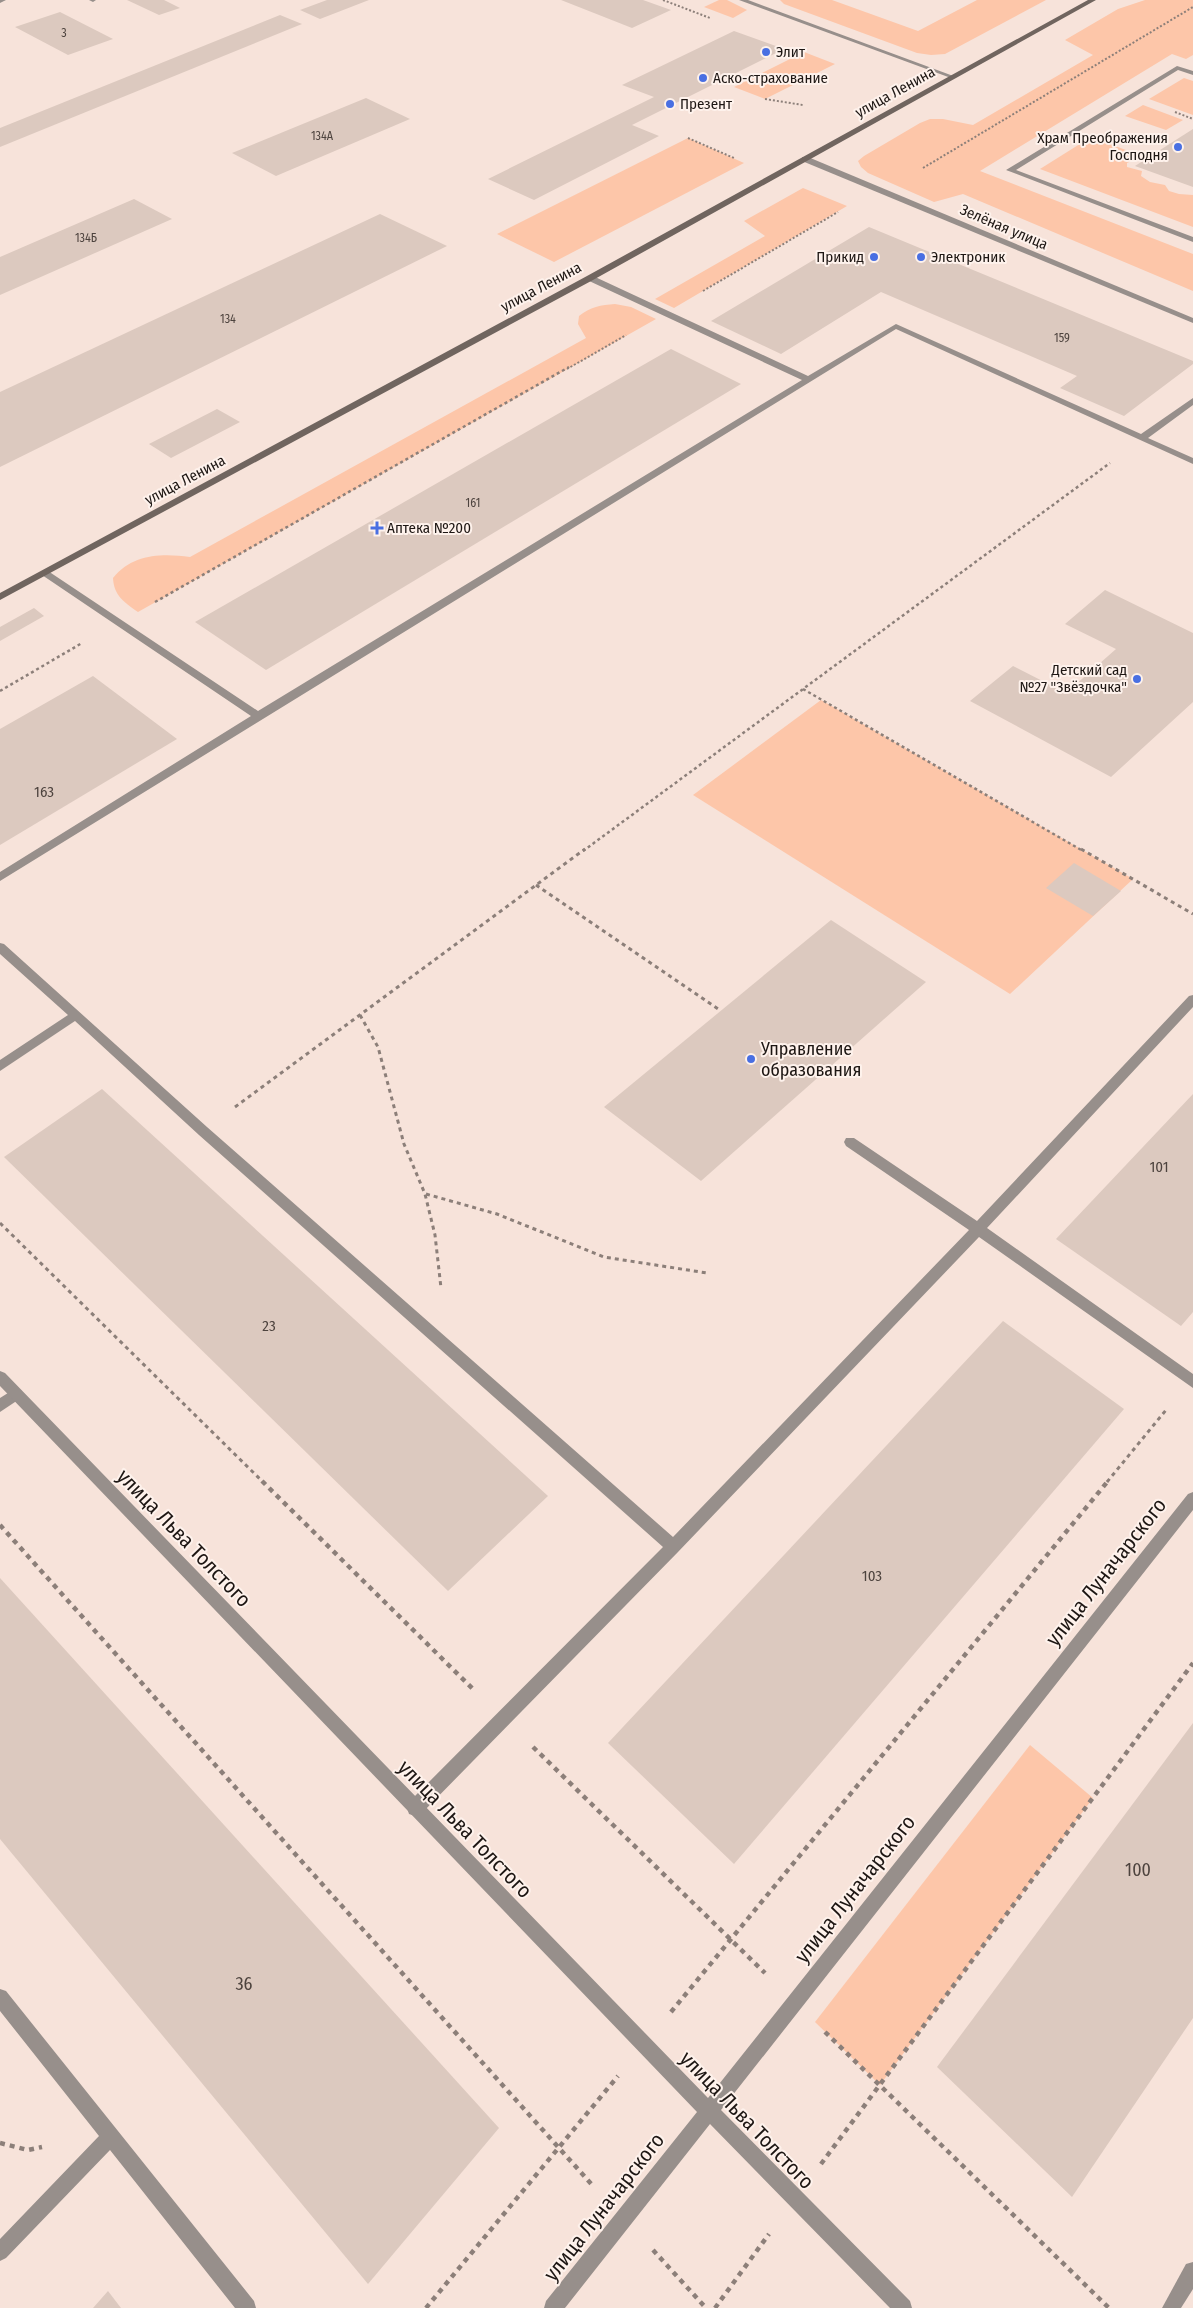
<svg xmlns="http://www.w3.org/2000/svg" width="1193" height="2308" viewBox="0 0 1193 2308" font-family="'Fira Sans Condensed',sans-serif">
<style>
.green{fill:#fdc6a9}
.building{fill:#dcc9bf}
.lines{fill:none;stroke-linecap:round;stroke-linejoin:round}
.path-far3{stroke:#8c7f79;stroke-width:2;stroke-dasharray:2 2;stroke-linecap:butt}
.path-far2{stroke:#8c7f79;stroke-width:2.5;stroke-dasharray:3 3;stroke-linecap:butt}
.path-far1{stroke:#8c7f79;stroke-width:3;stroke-dasharray:4 4;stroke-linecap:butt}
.path{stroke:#8c7f79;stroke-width:4.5;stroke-dasharray:5 5;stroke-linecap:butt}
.service{fill:#978f8b;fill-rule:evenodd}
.minor{fill:#978f8b;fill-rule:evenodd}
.tertiary{fill:#978f8b;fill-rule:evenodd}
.secondary{fill:#70655f;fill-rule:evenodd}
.poi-dot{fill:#496fe2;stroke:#fef2ec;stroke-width:2}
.labels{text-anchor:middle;stroke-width:4;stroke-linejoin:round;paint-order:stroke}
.far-number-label{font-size:12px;fill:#4d433e}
.far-poi-label{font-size:15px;fill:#1d1613;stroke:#fef2ec;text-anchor:start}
.far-street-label{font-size:15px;fill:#1d1613;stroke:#fef2ec}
.number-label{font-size:15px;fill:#4d433e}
.poi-label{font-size:18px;fill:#1d1613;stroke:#fef2ec;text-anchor:start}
.near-number-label{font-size:18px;fill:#4d433e}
.near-street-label{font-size:21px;fill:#1d1613;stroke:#fef2ec}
</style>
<rect width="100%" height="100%" fill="#f7e3da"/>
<!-- green -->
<g class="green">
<polygon points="719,0 727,0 747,10 733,18 704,7"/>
<polygon points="780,0 832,0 918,31 977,0 1046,0 945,54 931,55 917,53 784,4"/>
<polygon points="1145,0 1193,0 1193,55 1186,59 1172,54 980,171 1193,254 1193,291 963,194 934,202 868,173 861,167 858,161 864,156 920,123 930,119 943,119 973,125 1093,55 1065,40 1118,9"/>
<polygon points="804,52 835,64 765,99 734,87"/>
<polygon points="1184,78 1193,81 1193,115 1149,99"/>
<polygon points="1143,105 1183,120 1166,130 1125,116"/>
<polygon points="1091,137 1142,156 1127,163 1127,167 1142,171 1141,176 1150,182 1165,185 1169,191 1179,194 1193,195 1193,227 1040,169"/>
<polygon points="688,138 744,163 554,262 497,234"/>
<polygon points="803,188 847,206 674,308 655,299 765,236 744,221"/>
<path d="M 615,304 L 631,307 L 656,319 L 138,612 C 124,602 114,596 113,578 C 132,554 162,553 190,557 L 586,338 L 578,324 L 579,316 C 590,307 601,305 615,304 Z"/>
<polygon points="821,700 1133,879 1010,994 693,795"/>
<polygon points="1030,1745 1093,1798 880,2085 815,2022"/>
</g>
<!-- building -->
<g class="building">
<polygon points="127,0 164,0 180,8 159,15"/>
<polygon points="327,0 369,0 320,19 300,10"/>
<polygon points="561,0 643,0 671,10 632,28"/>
<polygon points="60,12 113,39 68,55 15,27"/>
<polygon points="280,15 302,24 0,147 0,128"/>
<polygon points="734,31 784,49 632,125 659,136 534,200 488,179 654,97 622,85"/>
<polygon points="366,98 410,119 276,176 232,153"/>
<polygon points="1193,129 1193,187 1135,166"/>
<polygon points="134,199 172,219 0,295 0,257"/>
<polygon points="380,214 447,246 0,467 0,392"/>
<polygon points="869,227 1193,361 1193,364 1124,416 1060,388 1077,376 881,292 781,354 711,321"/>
<polygon points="671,349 741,384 266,670 195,622"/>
<polygon points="217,409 240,422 171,458 149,444"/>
<polygon points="1105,590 1193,633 1193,702 1111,777 970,701 1013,666 1066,693 1116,649 1065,624"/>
<polygon points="34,608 44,616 0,641 0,627"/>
<polygon points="93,676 177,739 0,845 0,729"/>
<polygon points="1074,863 1121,891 1093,916 1046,888"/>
<polygon points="831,920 926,982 701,1181 604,1107"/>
<polygon points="102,1089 548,1496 448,1591 4,1157"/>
<polygon points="1193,1094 1193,1312 1181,1326 1056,1239"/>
<polygon points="1003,1321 1124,1409 734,1864 608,1743"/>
<polygon points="0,1578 499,2128 368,2284 0,1839"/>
<polygon points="1193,1723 1193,2018 1072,2197 937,2067"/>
<polygon points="108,2291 121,2308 93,2308"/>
</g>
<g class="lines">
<!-- path-far3 -->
<g class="path-far3">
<polyline points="663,0 710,18"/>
<polyline points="765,99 803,105"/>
<polyline points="1175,112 1193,119"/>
<polyline points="688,138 734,158"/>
<polyline points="923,168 1193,7"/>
<polyline points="703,291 838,212"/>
<polyline points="567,369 626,335"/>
</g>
<!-- path-far2 -->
<g class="path-far2">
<polyline points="155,602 569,367"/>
<polyline points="803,689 1083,851"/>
<polyline points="0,691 82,643"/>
<polyline points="583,851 1110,463"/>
</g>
<!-- path-far1 -->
<g class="path-far1">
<polyline points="1081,849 1193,914"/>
<polyline points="536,885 721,1011"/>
<polyline points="360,1015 378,1047 404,1144 425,1194 435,1235 441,1288"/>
<polyline points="235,1107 585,849"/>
<polyline points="426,1194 497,1214 604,1257 707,1273"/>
<polyline points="0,1223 263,1482"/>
<polyline points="1107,1482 1166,1410"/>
</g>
<!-- path -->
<g class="path">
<polyline points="262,1481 475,1691"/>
<polyline points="0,1525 594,2187"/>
<polyline points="533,1747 765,1973"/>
<polyline points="671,2012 1108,1481"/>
<polyline points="825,2032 1109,2308"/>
<polyline points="0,2143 28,2150 42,2147"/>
<polyline points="821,2164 1193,1663"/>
<polyline points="653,2250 706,2308"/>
<polyline points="426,2308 618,2076"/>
<polyline points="715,2308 769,2234"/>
</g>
<!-- service -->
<g class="service">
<polygon points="0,0 6,0 0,3"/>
<polygon points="89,0 96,0 93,2"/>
<polygon points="1177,66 1193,71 1193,75 1178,70 1016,170 1193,237 1193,242 1006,170"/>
<polygon points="587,276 593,276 808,376 896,324 1141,434 1193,398 1193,405 1148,438 1193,458 1193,464 896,329 0,881 0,872 251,716 42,575 42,571 48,571 258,711 802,380 587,280"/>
<polygon points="0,943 4,944 207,1127 673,1537 969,1230 846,1146 844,1142 846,1138 854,1138 977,1221 1189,996 1193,995 1193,1007 987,1228 1193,1374 1193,1388 979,1237 678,1552 421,1814 415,1816 409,1814 407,1808 409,1802 663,1547 199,1135 75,1021 0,1071 0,1060 68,1015 0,954"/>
<polygon points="16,1388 21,1390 23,1394 21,1398 0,1412 0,1398"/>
<polygon points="0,1989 6,1991 254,2301 256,2308 235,2308 110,2150 6,2258 0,2261 0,2239 99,2136 0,2011"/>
<polygon points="1193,2262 1193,2289 1181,2308 1162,2308 1186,2264"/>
</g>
<!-- minor -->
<polygon class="minor" points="802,157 808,157 1193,318 1193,323 802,161"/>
<!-- tertiary -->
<g class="tertiary">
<polygon points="739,0 748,0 956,77 951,78"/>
<polygon points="0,1371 5,1373 708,2098 1188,1494 1193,1492 1193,1510 721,2110 910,2301 912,2308 890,2308 710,2124 565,2308 544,2308 546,2301 697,2112 0,1386"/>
</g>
<!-- secondary -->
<polygon class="secondary" points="1088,0 1096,0 593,280 0,600 0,593 587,276"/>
</g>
<!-- markers -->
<g class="poi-dot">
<circle cx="766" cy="52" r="5"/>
<circle cx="703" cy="78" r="5"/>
<circle cx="670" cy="104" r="5"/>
<circle cx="1178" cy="147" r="5"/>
<circle cx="874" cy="257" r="5"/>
<circle cx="921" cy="257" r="5"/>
<path d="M374.5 520.5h5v5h5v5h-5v5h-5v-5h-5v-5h5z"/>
<circle cx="1137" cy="679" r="5"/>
<circle cx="751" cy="1059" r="5"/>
</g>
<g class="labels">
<!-- far-number labels -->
<g class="far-number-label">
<text x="64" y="37">3</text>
<text x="322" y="140">134А</text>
<text x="86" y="242">134Б</text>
<text x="228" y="323">134</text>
<text x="1062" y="342">159</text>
<text x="473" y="507">161</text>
</g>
<!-- far-poi labels -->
<g class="far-poi-label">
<text x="776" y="57">Элит</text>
<text x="713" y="83">Аско-страхование</text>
<text x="680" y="109">Презент</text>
<text x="1168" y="143" text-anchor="end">Храм Преображения<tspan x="1168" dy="17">Господня</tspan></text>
<text x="864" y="262" text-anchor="end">Прикид</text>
<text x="931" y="262">Электроник</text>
<text x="387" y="533">Аптека №200</text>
<text x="1127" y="675" text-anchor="end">Детский сад<tspan x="1127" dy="17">№27 "Звёздочка"</tspan></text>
</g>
<!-- far-street labels -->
<g class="far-street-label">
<text transform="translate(895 92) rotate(-29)" y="5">улица Ленина</text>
<text transform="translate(1004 227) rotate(23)" y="5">Зелёная улица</text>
<text transform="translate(541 287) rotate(-28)" y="5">улица Ленина</text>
<text transform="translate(185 480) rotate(-28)" y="5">улица Ленина</text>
</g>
<!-- number labels -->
<g class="number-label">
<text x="44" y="797">163</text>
<text x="1159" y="1172">101</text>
<text x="269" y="1331">23</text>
<text x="872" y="1581">103</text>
</g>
<!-- poi labels -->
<g class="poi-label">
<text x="761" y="1055">Управление<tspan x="761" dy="21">образования</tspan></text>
</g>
<!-- near-number labels -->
<g class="near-number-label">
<text x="1138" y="1876">100</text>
<text x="244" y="1990">36</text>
</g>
<!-- near-street labels -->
<g class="near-street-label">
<text transform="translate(184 1538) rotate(46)" y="7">улица Льва Толстого</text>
<text transform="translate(1106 1572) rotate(-52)" y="7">улица Луначарского</text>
<text transform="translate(465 1829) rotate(46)" y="7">улица Льва Толстого</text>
<text transform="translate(855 1889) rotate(-52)" y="7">улица Луначарского</text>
<text transform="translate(747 2120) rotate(46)" y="7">улица Льва Толстого</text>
<text transform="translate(604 2207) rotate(-52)" y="7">улица Луначарского</text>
</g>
</g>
</svg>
